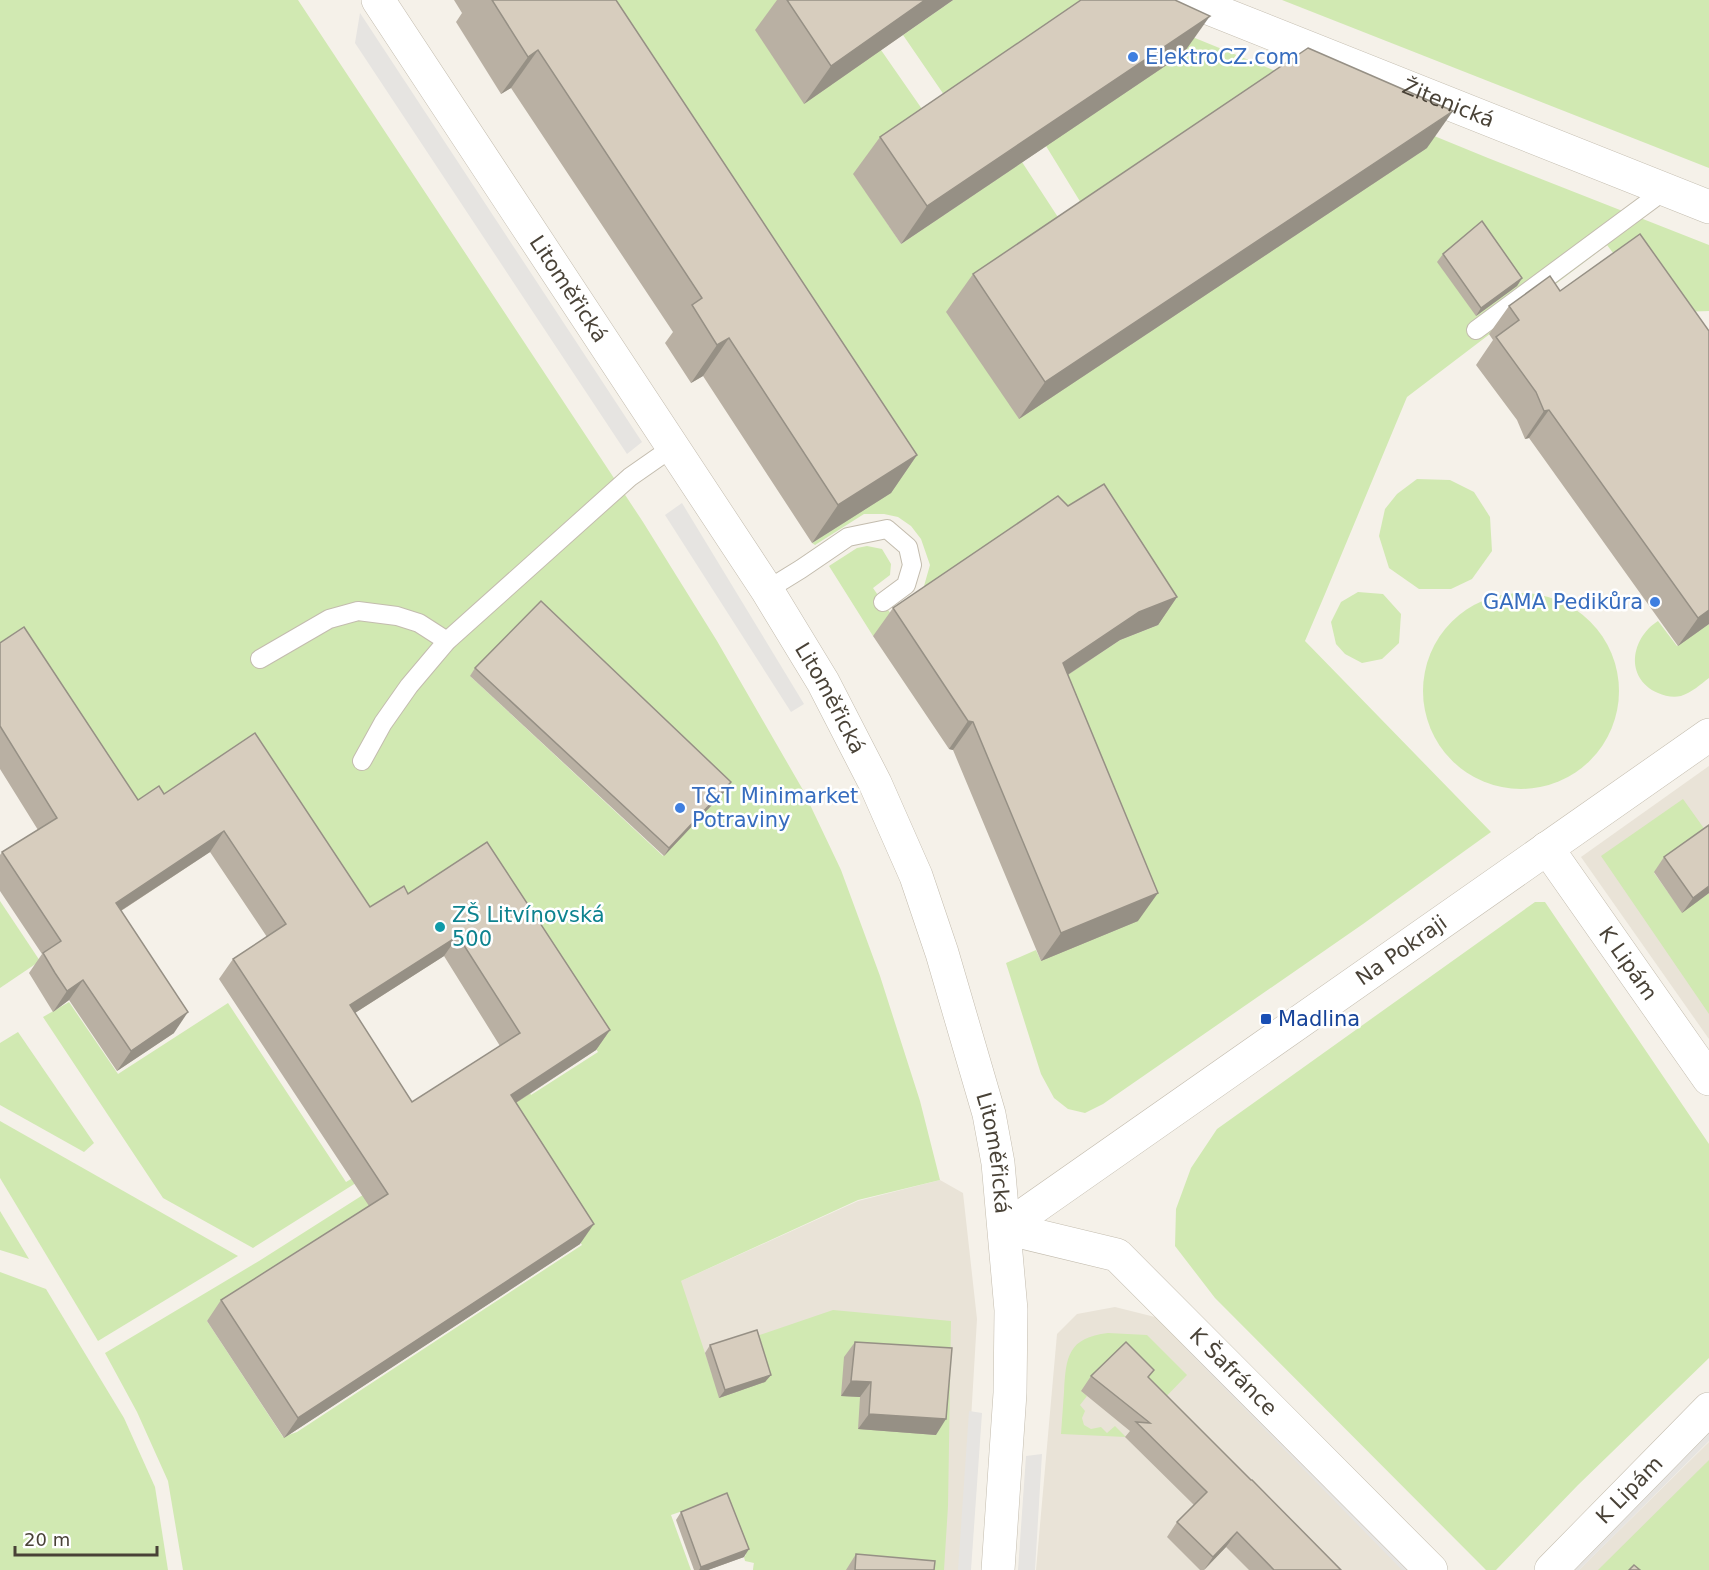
<svg xmlns="http://www.w3.org/2000/svg" width="1709" height="1570" viewBox="0 0 1709 1570" font-family="'DejaVu Sans',sans-serif">
<style>
.residential{fill:#e9e3d7}
.green{fill:#d1e9b2;fill-rule:evenodd}
.parking{fill:#e6e4e1}
.lines{fill:none;stroke-linecap:round;stroke-linejoin:round}
.service-casing{stroke:#c3bcae;stroke-width:20}
.minor-casing{stroke:#c3bcae;stroke-width:34}
.tertiary-casing{stroke:#c3bcae;stroke-width:34}
.service{stroke:#fff;stroke-width:18}
.minor{stroke:#fff;stroke-width:33}
.tertiary{stroke:#fff;stroke-width:33}
.wall{fill:#b9b0a3;fill-rule:evenodd}
.shaded-wall{fill:#969085}
.building{fill:#d7cdbe;stroke:#969085;stroke-width:1.5;fill-rule:evenodd}
.shop-dot{fill:#3f7fe0;stroke:#fff;stroke-width:2}
.culture-dot{fill:#0f9aa8;stroke:#fff;stroke-width:2}
.transit-dot{fill:#1a4fb4;stroke:#fff;stroke-width:2}
.labels{text-anchor:middle;stroke-width:5;stroke-linejoin:round;paint-order:stroke}
.shop-label{font-size:21px;fill:#366cbe;stroke:#fff;text-anchor:start}
.street-label{font-size:21px;fill:#494237;stroke:#fff}
.culture-label{font-size:21px;fill:#0d838f;stroke:#fff;text-anchor:start}
.transit-label{font-size:21px;fill:#164399;stroke:#fff;text-anchor:start}
</style>
<rect width="100%" height="100%" fill="#f5f1e9"/>
<!-- residential -->
<g class="residential">
<polygon points="1709,766 1709,1039 1581,857"/>
<polygon points="940,1180 963,1193 977,1319 962,1570 753,1570 754,1562 544,1335 681,1281 858,1201"/>
<polygon points="1115,1307 1159,1318 1404,1570 1036,1570 1057,1334 1077,1314"/>
<polygon points="1709,1442 1709,1570 1579,1570"/>
</g>
<!-- green -->
<g class="green">
<path d="M 0,0 L 298,0 L 643,522 L 717,641 L 803,790 L 841,870 L 880,976 L 920,1101 L 940,1180 L 858,1200 L 681,1281 L 720,1398 L 751,1338 L 833,1310 L 951,1321 L 948,1506 L 944,1570 L 753,1570 L 754,1563 L 745,1561 L 744,1557 L 746,1555 L 723,1497 L 671,1515 L 691,1570 L 183,1570 L 168,1481 L 137,1412 L 105,1353 L 259,1261 L 377,1186 L 387,1202 L 207,1321 L 283,1437 L 297,1432 L 582,1245 L 504,1127 L 409,1140 L 530,1093 L 531,1095 L 598,1052 L 473,863 L 363,924 L 241,754 L 132,815 L 0,652 ZM 470,676 L 726,790 L 663,856 Z"/>
<polygon points="564,0 799,0 881,50 931,122 854,174 901,244 1022,162 1067,231 1089,216 1046,146 953,108 903,35 953,0 1102,0 1488,158 1709,245 1709,311 1682,312 1620,262 1607,245 1407,397 1325,594 1305,641 1491,832 1363,924 1103,1104 1085,1113 1068,1109 1054,1098 1041,1074 1006,963 1036,950 1041,961 1043,691 1120,640 1158,625 933,595 924,586 930,565 921,539 911,526 898,517 884,514 864,514 815,545 812,543 890,492"/>
<polygon points="1282,0 1709,0 1709,168"/>
<polygon points="1417,479 1450,480 1474,492 1490,517 1492,551 1472,579 1451,589 1419,589 1389,568 1379,536 1385,509 1397,494"/>
<polygon points="867,546 882,549 891,564 890,575 873,588 895,620 873,636 829,566 857,548"/>
<polygon points="1358,592 1383,594 1401,614 1399,643 1382,659 1362,663 1345,654 1336,644 1331,622 1341,602"/>
<circle cx="1521" cy="691" r="98"/>
<path d="M 1658,621 L 1677,646 L 1709,624 L 1709,678 C 1701,684 1691,693 1681,696 C 1673,698 1665,696 1658,693 C 1624,678 1631,638 1658,621 Z"/>
<polygon points="1683,799 1708,834 1654,873 1682,912 1709,893 1709,1014 1601,856"/>
<polygon points="0,901 40,961 0,988"/>
<polygon points="1535,902 1545,902 1709,1144 1709,1358 1578,1485 1496,1570 1486,1570 1215,1298 1175,1246 1176,1209 1191,1168 1217,1129"/>
<polygon points="69,1002 118,1074 228,1003 346,1182 356,1176 359,1181 253,1248 163,1198 43,1017"/>
<polygon points="18,1032 94,1143 84,1152 0,1105 0,1043"/>
<polygon points="0,1121 238,1256 98,1341 0,1178"/>
<polygon points="0,1211 29,1259 0,1250"/>
<polygon points="0,1272 46,1289 124,1418 155,1487 168,1570 0,1570"/>
<path d="M 1108,1333 L 1147,1335 L 1187,1375 L 1154,1409 L 1081,1391 L 1087,1396 L 1080,1405 L 1085,1411 L 1082,1418 L 1084,1425 L 1091,1429 L 1101,1427 L 1107,1433 L 1115,1426 L 1126,1437 L 1061,1434 C 1062,1420 1063,1406 1064,1392 C 1066,1356 1068,1338 1108,1333 Z"/>
<polygon points="1709,1460 1709,1570 1598,1570"/>
</g>
<!-- parking -->
<g class="parking">
<polygon points="360,13 642,442 627,454 355,43"/>
<polygon points="682,503 804,704 791,712 665,515"/>
<polygon points="1195,1337 1423,1570 1402,1570 1184,1347"/>
<polygon points="969,1411 982,1413 971,1570 958,1570"/>
<polygon points="1709,1421 1709,1441 1579,1570 1560,1570"/>
<polygon points="1042,1454 1035,1570 1018,1570 1026,1456"/>
</g>
<g class="lines">
<defs>
<g id="service">
<polyline points="1476,330 1665,190"/>
<polyline points="767,590 801,569 848,537 887,529 908,547 912,565 906,585 883,602"/>
<polyline points="260,659 329,619 358,611 397,616 419,623 447,641"/>
<polyline points="362,761 383,723 409,686 447,641 630,477 673,447"/>
</g>
<g id="minor">
<path id="s1" d="M 1188,0 L 1709,207"/>
<path id="s2" d="M 1547,848 L 1709,1079"/>
<path id="s3" d="M 1005,1228 L 1117,1255 L 1431,1570"/>
<path id="s4" d="M 1551,1570 L 1709,1409"/>
</g>
<g id="tertiary">
<path id="s5" d="M 378,0 L 767,590 L 823,682 L 875,783 L 916,876 L 942,953 L 989,1114 L 998,1163 L 1011,1310 L 1010,1393 L 998,1570"/>
<path id="s6" d="M 1005,1228 L 1709,735"/>
</g>
</defs>
<!-- service casing -->
<use href="#service" class="service-casing"/>
<!-- minor casing -->
<use href="#minor" class="minor-casing"/>
<!-- tertiary casing -->
<use href="#tertiary" class="tertiary-casing"/>
<!-- service -->
<use href="#service" class="service"/>
<!-- minor -->
<use href="#minor" class="minor"/>
<!-- tertiary -->
<use href="#tertiary" class="tertiary"/>
</g>
<!-- wall -->
<g class="wall">
<polygon points="454,0 616,0 917,455 891,493 812,543 703,376 691,383 665,343 673,332 511,88 501,94 456,22 462,13"/>
<polygon points="777,0 953,0 804,104 755,30"/>
<polygon points="1183,54 901,244 853,174 880,137"/>
<polygon points="1427,148 1019,419 946,312 973,274"/>
<polygon points="1443,254 1522,278 1517,286 1476,316 1437,262"/>
<polygon points="1560,291 1709,331 1709,624 1678,646 1529,438 1525,439 1517,420 1476,365 1493,340 1489,334 1509,306"/>
<polygon points="1068,506 1177,597 1158,625 1120,640 1068,675 1138,921 1041,961 953,750 949,749 873,636 893,608"/>
<path d="M 0,643 L 138,800 L 164,794 L 370,907 L 408,894 L 610,1030 L 596,1050 L 516,1103 L 580,1244 L 284,1438 L 207,1321 L 221,1300 L 369,1206 L 219,979 L 233,959 L 267,937 L 210,852 L 121,911 L 174,1033 L 117,1071 L 69,1000 L 53,1012 L 29,973 L 42,954 L 0,891 L 0,855 L 2,852 L 38,830 L 0,769 ZM 444,956 L 500,1046 L 412,1102 L 355,1013 Z"/>
<polygon points="475,668 731,782 726,790 664,856 470,676"/>
<polygon points="1664,857 1709,893 1682,913 1654,872"/>
<polygon points="855,1342 936,1435 858,1429 860,1397 841,1396 844,1357"/>
<polygon points="710,1345 771,1375 765,1382 719,1398 705,1353"/>
<polygon points="1091,1376 1149,1378 1341,1570 1249,1570 1226,1547 1204,1570 1200,1570 1167,1537 1177,1522 1194,1505 1125,1437 1130,1431 1081,1391"/>
<polygon points="681,1512 744,1557 708,1570 694,1570 676,1520"/>
<polygon points="856,1554 934,1570 846,1570"/>
</g>
<!-- shaded-wall -->
<g class="shaded-wall">
<polygon points="925,0 953,0 804,104 831,66"/>
<polygon points="1210,16 1183,54 901,244 927,206"/>
<polygon points="538,50 511,88 501,94 528,57"/>
<polygon points="1453,111 1427,148 1019,419 1045,382"/>
<polygon points="1522,278 1517,286 1476,316 1481,308"/>
<polygon points="729,338 703,376 691,383 717,345"/>
<polygon points="1549,410 1529,438 1525,439 1544,411"/>
<polygon points="917,455 891,493 812,543 838,505"/>
<polygon points="1177,597 1158,625 1120,640 1043,691 1063,663 1139,612"/>
<polygon points="1709,610 1709,624 1678,646 1698,618"/>
<polygon points="968,721 973,722 953,750 949,749"/>
<polygon points="731,782 726,790 664,856 669,848"/>
<polygon points="224,831 210,852 102,923 116,903"/>
<polygon points="1709,886 1709,893 1682,913 1693,898"/>
<polygon points="1158,893 1138,921 1041,961 1061,933"/>
<polygon points="458,936 444,956 336,1025 350,1005"/>
<polygon points="83,980 69,1000 53,1012 67,991"/>
<polygon points="188,1012 174,1033 117,1071 131,1051"/>
<polygon points="610,1030 596,1050 497,1115 511,1095"/>
<polygon points="594,1224 580,1244 284,1438 298,1418"/>
<polygon points="771,1375 765,1382 719,1398 725,1390"/>
<polygon points="851,1381 871,1382 860,1397 841,1396"/>
<polygon points="869,1414 946,1419 936,1435 858,1429"/>
<polygon points="1237,1532 1226,1547 1204,1570 1213,1557"/>
<polygon points="749,1549 744,1557 708,1570 699,1570 701,1567"/>
</g>
<!-- building -->
<g class="building">
<polygon points="492,0 616,0 917,455 838,505 729,338 717,345 692,305 702,298 538,50 528,57"/>
<polygon points="787,0 925,0 831,66"/>
<polygon points="1081,0 1175,0 1210,16 927,206 880,137"/>
<polygon points="1308,48 1453,111 1045,382 973,274"/>
<polygon points="1482,221 1522,278 1481,308 1443,254"/>
<polygon points="1640,234 1709,331 1709,610 1698,618 1549,410 1544,411 1536,392 1496,337 1519,320 1509,306 1550,276 1560,291"/>
<polygon points="1104,484 1177,597 1139,612 1063,663 1158,893 1061,933 973,722 968,721 893,608 1058,496 1068,506"/>
<polygon points="541,601 731,782 669,848 475,668"/>
<path d="M 24,627 L 138,800 L 159,786 L 164,794 L 255,733 L 370,907 L 404,886 L 408,894 L 487,842 L 610,1030 L 511,1095 L 594,1224 L 298,1418 L 221,1300 L 388,1194 L 233,959 L 286,924 L 224,831 L 116,903 L 188,1012 L 131,1051 L 83,980 L 67,991 L 55,973 L 43,953 L 61,941 L 2,852 L 57,818 L 0,726 L 0,643 ZM 458,936 L 520,1033 L 412,1102 L 350,1005 Z"/>
<polygon points="1709,825 1709,886 1693,898 1664,857"/>
<polygon points="757,1330 771,1375 725,1390 710,1345"/>
<polygon points="855,1342 952,1348 946,1419 869,1414 871,1382 851,1381"/>
<polygon points="1126,1342 1154,1370 1148,1377 1251,1480 1252,1480 1341,1570 1274,1570 1237,1532 1213,1557 1177,1522 1207,1492 1136,1422 1150,1423 1091,1376"/>
<polygon points="727,1493 749,1549 701,1567 681,1512"/>
<polygon points="856,1554 935,1561 934,1570 855,1570"/>
<polygon points="1634,1565 1640,1570 1629,1570"/>
</g>
<!-- markers -->
<g class="shop-dot">
<circle cx="1133" cy="57" r="6"/>
<circle cx="1655" cy="602" r="6"/>
<circle cx="680" cy="808" r="6"/>
</g>
<circle class="culture-dot" cx="440" cy="927" r="6"/>
<rect class="transit-dot" x="1260" y="1013" width="12" height="12" rx="3"/>
<g class="labels">
<!-- shop labels -->
<g class="shop-label">
<text x="1145" y="64">ElektroCZ.com</text>
<text x="1643" y="609" text-anchor="end">GAMA Pedikůra</text>
<text x="692" y="803">T&amp;T Minimarket<tspan x="692" dy="24">Potraviny</tspan></text>
</g>
<!-- street labels -->
<g class="street-label">
<text dy="7" stroke="none"><textPath href="#s1" startOffset="280">Žitenická</textPath></text>
<text dy="7" stroke="none"><textPath href="#s5" startOffset="346">Litoměřická</textPath></text>
<text dy="7" stroke="none"><textPath href="#s5" startOffset="832">Litoměřická</textPath></text>
<text dy="7" stroke="none"><textPath href="#s6" startOffset="484">Na Pokraji</textPath></text>
<text dy="7" stroke="none"><textPath href="#s2" startOffset="141">K Lipám</textPath></text>
<text dy="7" stroke="none"><textPath href="#s5" startOffset="1318">Litoměřická</textPath></text>
<text dy="7" stroke="none"><textPath href="#s3" startOffset="280">K Šafránce</textPath></text>
<text dy="7" stroke="none"><textPath href="#s4" startOffset="112">K Lipám</textPath></text>
</g>
<!-- culture labels -->
<g class="culture-label">
<text x="452" y="922">ZŠ Litvínovská<tspan x="452" dy="24">500</tspan></text>
</g>
<!-- transit labels -->
<g class="transit-label">
<text x="1278" y="1026">Madlina</text>
</g>
</g>
<!-- scale -->
<path d="M15 1546v9h142v-9" fill="none" stroke="#494237" stroke-width="3"/>
<text x="24" y="1546" font-size="18" fill="#494237" stroke="#ffffff" stroke-width="4.5" paint-order="stroke">20 m</text>
</svg>
